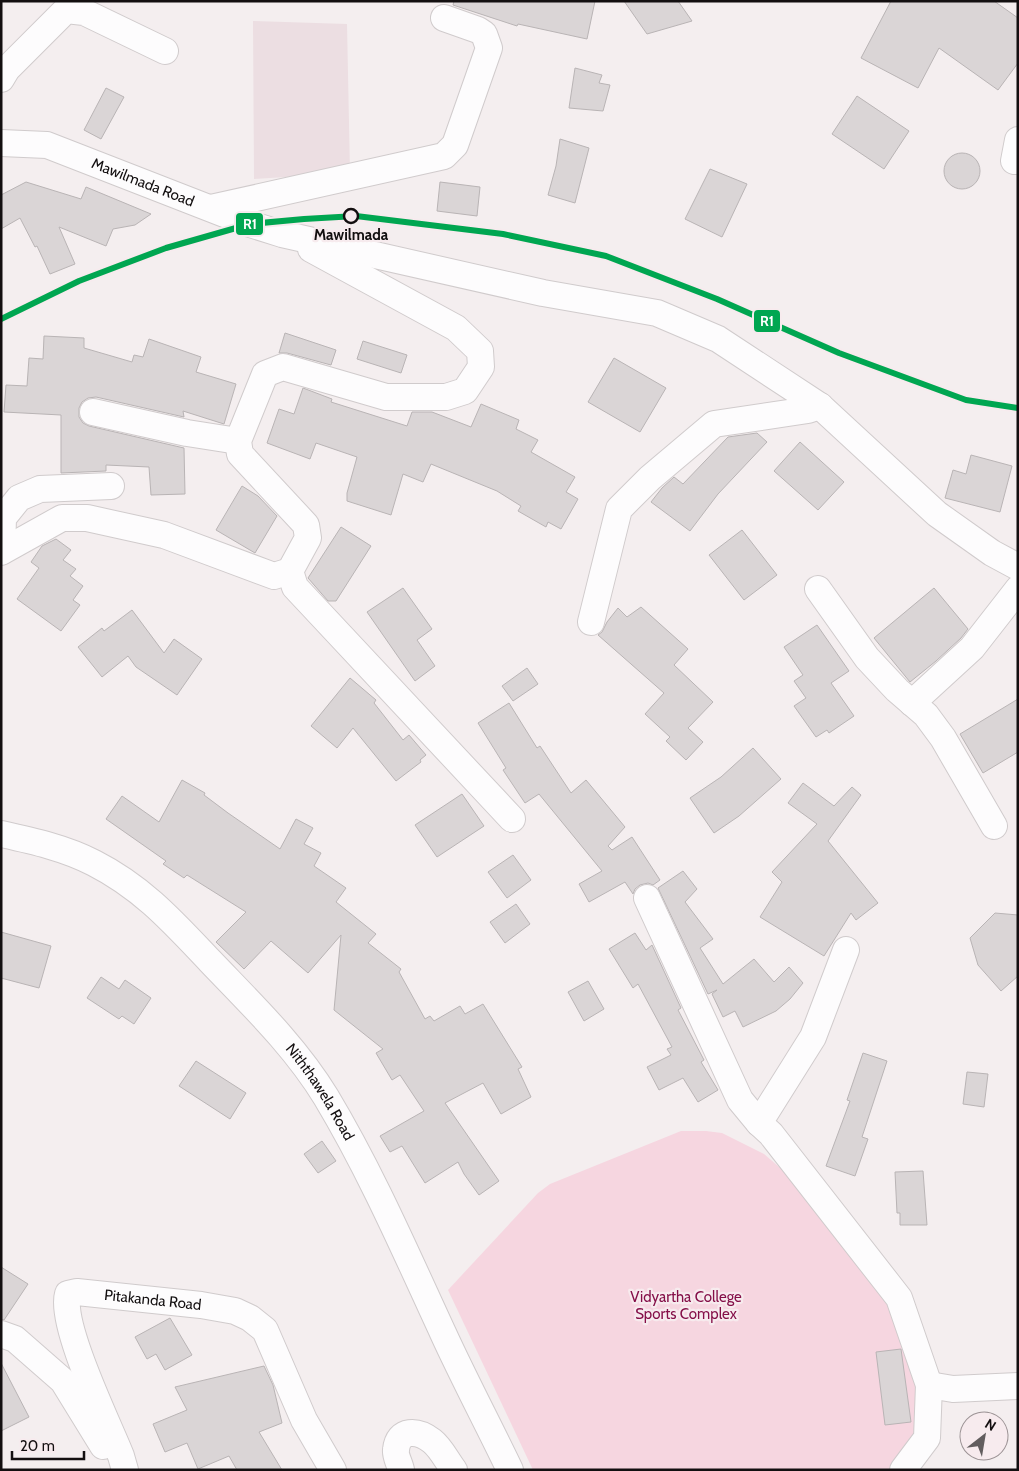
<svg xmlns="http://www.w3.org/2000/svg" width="1019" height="1471" viewBox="0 0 1019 1471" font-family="Cabin,sans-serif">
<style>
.built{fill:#ecdee2}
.green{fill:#f6d6e0}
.building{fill:#dad5d6;stroke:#b9b4b5}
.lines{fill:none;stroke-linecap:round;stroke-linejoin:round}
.minor-casing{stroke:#d0cbcc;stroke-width:28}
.minor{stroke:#fdfcfd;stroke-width:26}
.rail-1-casing{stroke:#f7ebee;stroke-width:10}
.rail-1{stroke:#00a651;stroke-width:6}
.stop-dot{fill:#f7ebee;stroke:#130f10;stroke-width:2.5}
.labels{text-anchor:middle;stroke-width:4.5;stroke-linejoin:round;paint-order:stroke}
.street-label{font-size:15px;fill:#130f10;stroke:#f7ebee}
.stop-label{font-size:15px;font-weight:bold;fill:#130f10;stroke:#f7ebee}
.park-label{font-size:15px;fill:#851049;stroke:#f7ebee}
.line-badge{stroke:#f7ebee;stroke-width:2}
.badge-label{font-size:14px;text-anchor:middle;font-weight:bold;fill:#fff}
</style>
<rect width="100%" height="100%" fill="#f4eeef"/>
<!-- built -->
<polygon class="built" points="253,21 347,24 350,173 254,179"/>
<!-- green -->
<polygon class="green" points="681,1131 706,1131 722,1133 764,1154 799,1184 854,1247 901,1327 915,1377 920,1422 898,1470 533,1470 448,1290 538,1193 550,1184"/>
<!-- building -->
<g class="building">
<polygon points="454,1 595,1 587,39 518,24 517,26 453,5"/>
<polygon points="624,1 678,1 692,21 647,34"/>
<polygon points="891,1 994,1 1018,18 1018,63 998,90 939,48 918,88 861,58"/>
<polygon points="575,68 602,75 599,83 610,85 603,111 569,108"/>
<polygon points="106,88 124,97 101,139 84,130"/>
<polygon points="857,96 909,131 884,169 832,134"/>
<polygon points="560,139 589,148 575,203 548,195 556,166"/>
<circle cx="962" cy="171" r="18"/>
<polygon points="710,169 747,184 722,237 685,219"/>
<polygon points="26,182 81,199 86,187 151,214 135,225 113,229 106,246 59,227 75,264 50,274 37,246 35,247 20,218 1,229 1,195"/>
<polygon points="440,182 480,187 477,216 437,211"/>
<polygon points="285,333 336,350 331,365 287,353 279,353"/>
<polygon points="44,336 84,338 84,348 132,362 134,355 143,357 149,339 201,357 196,372 236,384 224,424 183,411 184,417 96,397 88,398 82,402 79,408 79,417 83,423 89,426 184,448 185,494 151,495 149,467 106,465 106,471 61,473 61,415 4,412 6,385 27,386 29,358 43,359"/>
<polygon points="363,341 407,355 401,373 357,359"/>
<polygon points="614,358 666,388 640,432 588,402"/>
<polygon points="303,388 332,399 331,402 407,426 412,412 432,412 471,427 481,404 519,420 516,429 538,440 531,452 575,477 566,492 578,499 561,529 548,522 546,527 518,511 521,506 497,491 431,464 423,482 403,474 391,515 347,501 347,493 357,457 316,443 310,459 267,443 279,409 294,414"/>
<polygon points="757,433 767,442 718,494 690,531 651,502 662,488 674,477 683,484 728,437"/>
<polygon points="800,442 844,482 818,510 774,471"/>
<polygon points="971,455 1012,466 1000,512 945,498 953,470 966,474"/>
<polygon points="242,486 258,496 277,516 255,553 216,530"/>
<polygon points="341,527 371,546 336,601 328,601 308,578"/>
<polygon points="742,530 777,575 744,600 709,555"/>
<polygon points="56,539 71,550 63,560 76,569 70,576 83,586 73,600 80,605 61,631 17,599 39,568 31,562 42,546"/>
<polygon points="403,588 432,629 417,640 435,666 415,681 367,612"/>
<polygon points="934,588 968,629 961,638 936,661 910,682 874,638"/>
<polygon points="641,607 688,649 674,665 713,702 688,728 703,742 686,760 666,741 670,737 645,714 664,693 598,635 602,632 607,622 618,608 627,617"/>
<polygon points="132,610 164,653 174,639 202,659 177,695 136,667 128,656 102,677 78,647 102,628 104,631"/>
<polygon points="817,625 849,671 831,683 854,716 829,733 827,730 816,737 794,706 806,698 794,681 803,675 784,647"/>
<polygon points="527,668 538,684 513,701 502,686"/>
<polygon points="350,678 376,700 374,703 403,740 409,735 426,755 420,760 421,762 396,781 353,728 337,748 311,726"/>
<polygon points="1018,699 1018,752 983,773 960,734"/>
<polygon points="509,703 537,748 540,746 571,793 586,780 625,827 608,846 612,850 632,837 660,880 653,885 648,883 640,885 635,889 633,894 625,882 589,902 579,884 602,871 539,794 525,803 503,770 506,768 478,723"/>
<polygon points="753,748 781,779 739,816 714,833 690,798 721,777"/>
<polygon points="182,780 205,793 204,795 228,813 280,849 296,819 313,828 304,844 321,853 314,866 346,888 336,902 376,934 368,943 401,969 399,972 425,1019 430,1016 434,1021 460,1006 465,1014 483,1004 522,1067 518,1069 531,1097 501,1114 483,1083 445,1103 499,1181 479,1195 464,1174 458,1162 425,1183 402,1146 390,1152 380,1136 424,1111 400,1075 392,1080 376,1053 383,1049 334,1010 341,935 308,973 271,941 244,969 216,942 246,912 187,875 184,878 163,864 166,861 106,819 122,796 159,822"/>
<polygon points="803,783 834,806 852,787 861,795 828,841 878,903 856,920 851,913 824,956 760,917 782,882 772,872 817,824 788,803"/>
<polygon points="462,794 484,826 437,857 415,825"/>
<polygon points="513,855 531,880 507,898 488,872"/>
<polygon points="683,871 697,889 685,902 713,939 700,948 723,984 754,959 774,982 789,967 803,983 790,999 776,1011 743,1027 735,1011 723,1017 712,994 717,990 708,994 658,888"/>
<polygon points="516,904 530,924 505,943 490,922"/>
<polygon points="995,913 1018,915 1018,976 1001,991 978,965 970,938"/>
<polygon points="1,932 51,946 39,988 1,978"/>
<polygon points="635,933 646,950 652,945 681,1008 678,1010 704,1060 701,1062 718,1090 698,1102 683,1078 659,1090 647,1067 671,1055 667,1049 672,1047 638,984 633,988 609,949"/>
<polygon points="101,977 119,989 125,980 151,998 134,1024 122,1016 119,1019 87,998"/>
<polygon points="588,981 604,1009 584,1021 568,992"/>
<polygon points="863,1053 887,1061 862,1137 868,1139 855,1176 826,1166 850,1101 847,1100"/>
<polygon points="196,1061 246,1093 230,1119 179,1086"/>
<polygon points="967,1072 988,1074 984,1107 963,1104"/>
<polygon points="322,1141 336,1161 318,1173 304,1154"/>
<polygon points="923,1171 927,1225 900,1225 900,1213 897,1213 895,1172"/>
<polygon points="1,1267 28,1284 4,1320 1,1319"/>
<polygon points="170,1318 192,1355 165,1370 156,1354 147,1359 135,1337"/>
<polygon points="901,1349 911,1422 885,1425 876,1352"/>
<polygon points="1,1363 29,1417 1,1431"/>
<polygon points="264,1366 273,1385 282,1423 259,1432 282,1470 237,1470 229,1456 198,1469 187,1443 165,1452 153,1424 187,1410 175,1387"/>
</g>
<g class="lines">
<defs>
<g id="minor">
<polyline points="1,79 7,69 66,10 84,12 165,51"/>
<path id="s1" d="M 1,143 L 47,145 L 250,224 L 282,234 L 543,293 L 657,313 L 718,339 L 820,406 L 937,514 L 992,553 L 1018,567"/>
<polyline points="1014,161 1018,140"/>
<polyline points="211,208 444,156 455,145 489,48 484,34 478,30 444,18"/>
<polyline points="93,412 187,433 238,441"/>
<polyline points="2,551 3,518 19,498 40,489 111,486"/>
<polyline points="1,552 62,518 87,518 164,535 274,576 290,571 308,538 306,525 240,454 238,441 265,374 283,367 386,397 446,397 465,391 481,367 480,351 456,328 311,249"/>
<polyline points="290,571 295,587 512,819"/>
<polyline points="818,589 867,658 897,690 926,715 943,738 994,826"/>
<polyline points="591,622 619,509 650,478 714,424 808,410 820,406"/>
<polyline points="912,703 972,648 1018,589"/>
<path id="s2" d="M 1,834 C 33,841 65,848 94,863 C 143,888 173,922 210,961 C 251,1004 295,1046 326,1097 C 371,1172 406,1253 443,1333 C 464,1379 488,1424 510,1470"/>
<polyline points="647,898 740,1100 759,1123"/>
<polyline points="846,950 813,1037 759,1123 771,1134 899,1298 929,1385 927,1438 903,1470"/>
<polyline points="1,1334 15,1339 63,1381 103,1446"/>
<polyline points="929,1385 953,1389 1018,1386"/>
<path id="s3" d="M 125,1470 L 121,1456 C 108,1423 59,1324 68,1294 L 77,1292 L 201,1305 L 235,1311 L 250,1318 L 265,1330 L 304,1420 L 333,1470"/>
<path d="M 401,1470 C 400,1464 395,1456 396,1450 C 398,1428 418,1430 432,1441 C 441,1448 447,1461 454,1470"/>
</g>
</defs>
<!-- minor casing -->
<use href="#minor" class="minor-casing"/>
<!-- minor -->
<use href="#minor" class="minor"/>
<defs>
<polyline id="rail-1" points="1,319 79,281 166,248 250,224 304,219 356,216 503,234 606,256 717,299 839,353 966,400 1018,408"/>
</defs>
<!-- rail-1 casing -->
<use href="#rail-1" class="rail-1-casing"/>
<!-- rail-1 -->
<use href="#rail-1" class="rail-1"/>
</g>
<!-- markers -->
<circle class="stop-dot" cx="351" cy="216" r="7"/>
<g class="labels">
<!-- street labels -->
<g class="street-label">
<text dy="5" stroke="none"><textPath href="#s1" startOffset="149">Mawilmada Road</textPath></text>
<text dy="5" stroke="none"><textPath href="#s2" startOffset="422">Niththawela Road</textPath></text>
<text dy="5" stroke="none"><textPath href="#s3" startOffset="272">Pitakanda Road</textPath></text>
</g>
<!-- stop labels -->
<g class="stop-label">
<text x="351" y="240">Mawilmada</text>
</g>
<!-- park labels -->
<g class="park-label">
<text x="686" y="1302">Vidyartha College<tspan x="686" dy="17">Sports Complex</tspan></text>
</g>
</g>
<g class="line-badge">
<rect x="235" y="212" width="29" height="24" rx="5" fill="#00a651"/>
<rect x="753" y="309" width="28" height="24" rx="5" fill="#00a651"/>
</g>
<g class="badge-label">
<text x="250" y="229">R1</text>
<text x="767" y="326">R1</text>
</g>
<!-- border -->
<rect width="1019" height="1471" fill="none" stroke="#130f10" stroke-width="5"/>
<!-- north arrow -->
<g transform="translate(984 1436) rotate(31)"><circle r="24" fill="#f7ebee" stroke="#9c9395"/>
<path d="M0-4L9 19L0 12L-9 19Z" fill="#625d5e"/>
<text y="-8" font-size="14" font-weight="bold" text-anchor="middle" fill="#130f10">N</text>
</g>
<!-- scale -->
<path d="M12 1451v8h72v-8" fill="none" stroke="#130f10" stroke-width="2.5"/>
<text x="20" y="1451" font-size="15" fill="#130f10" stroke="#f7ebee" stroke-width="4" paint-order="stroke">20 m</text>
</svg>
